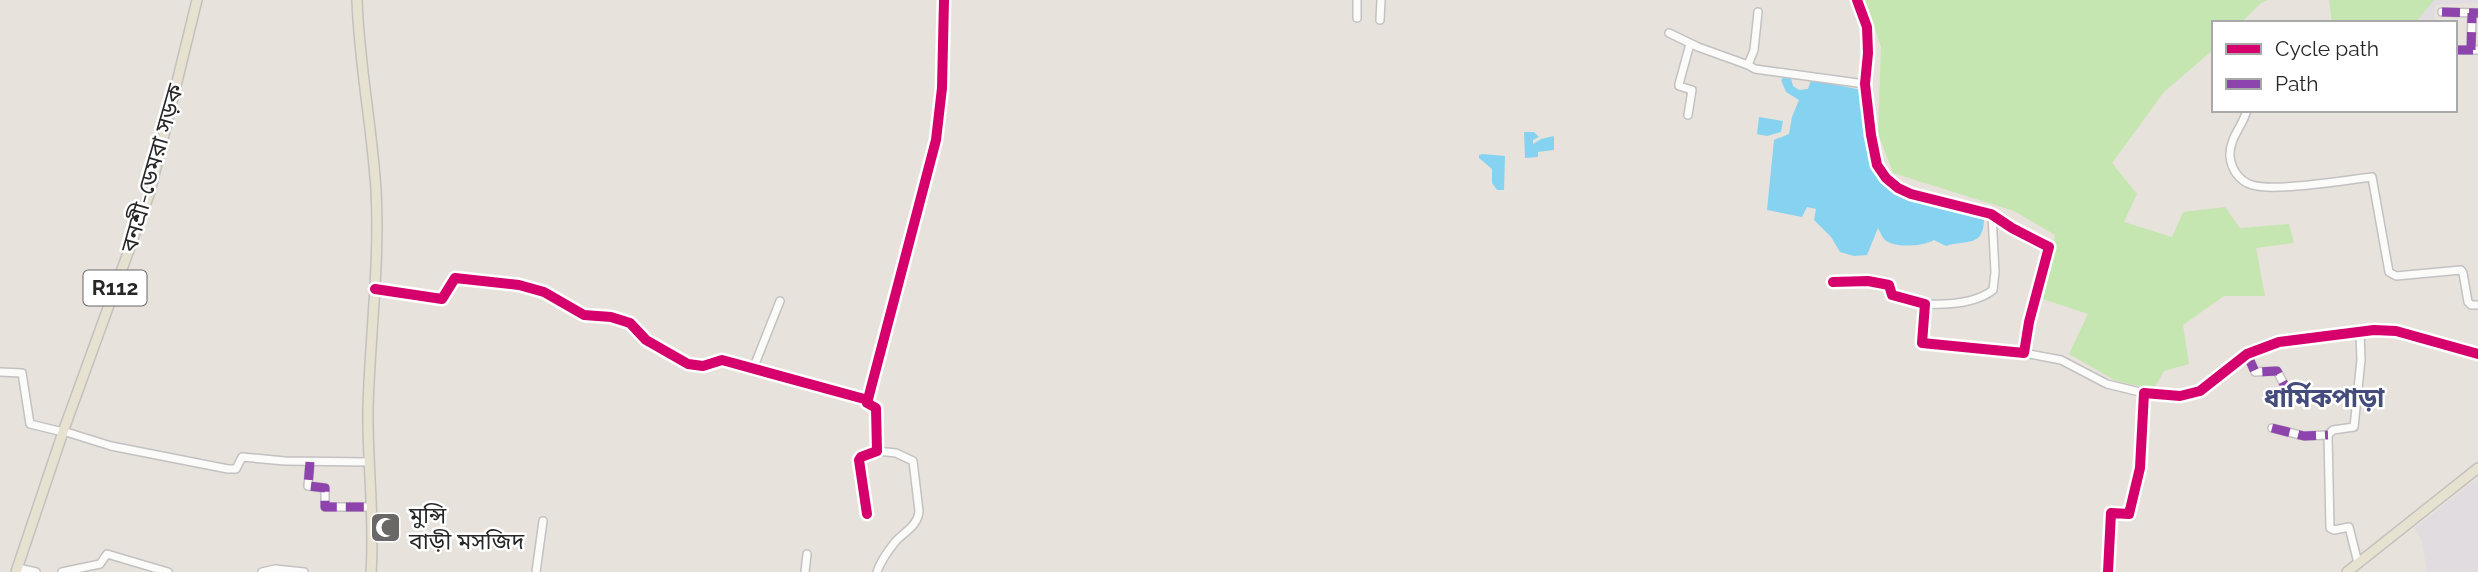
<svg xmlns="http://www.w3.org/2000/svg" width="2478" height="572" viewBox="0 0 2478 572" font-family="Raleway,'Noto Sans Bengali',sans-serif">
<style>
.industrial{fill:#e1dcdf}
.green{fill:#c5e6b0}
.water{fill:#86d3f1}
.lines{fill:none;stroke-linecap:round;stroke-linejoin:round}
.minor-casing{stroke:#c3c1c2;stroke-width:10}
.major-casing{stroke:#c3c1bf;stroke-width:12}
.minor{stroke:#fbfbfa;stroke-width:7}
.major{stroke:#e7e2d0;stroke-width:9}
.quiet{stroke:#8e44ad;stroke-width:9;stroke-dasharray:18 9;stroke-linecap:butt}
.cycleway-casing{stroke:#fff;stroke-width:15}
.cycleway{stroke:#d6006c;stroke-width:10}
.labels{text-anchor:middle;stroke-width:5;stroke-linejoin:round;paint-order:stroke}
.shield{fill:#fff;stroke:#686868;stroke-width:2}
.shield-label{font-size:21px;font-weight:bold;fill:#272727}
.street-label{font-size:23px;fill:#272727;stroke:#fff}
.poi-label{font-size:23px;fill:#272727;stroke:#fff;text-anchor:start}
.quarter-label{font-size:26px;font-weight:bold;fill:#434c7c;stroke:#fff}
</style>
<rect width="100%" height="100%" fill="#e7e2db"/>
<!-- industrial -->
<g class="industrial">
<polygon points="2385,0 2478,0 2478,3 2435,5 2434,23 2359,23"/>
<polygon points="2478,478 2478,572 2427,572 2422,542 2415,528"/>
</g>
<!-- green -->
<g class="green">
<polygon points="1865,0 2268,0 2261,3 2241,23 2214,23 2214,49 2164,92 2112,163 2137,194 2124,222 2172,237 2183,212 2225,207 2240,228 2289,224 2294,243 2256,248 2265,296 2224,296 2183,325 2189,364 2164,371 2154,389 2116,381 2069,354 2088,314 2043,299 2055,235 2014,211 1893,173 1878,133 1881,47"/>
<polygon points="2329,0 2434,0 2415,23 2332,23"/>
</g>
<!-- water -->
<g class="water">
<path d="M 1783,78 L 1791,78 L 1793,86 L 1799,90 L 1808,89 L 1811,80 L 1862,90 L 1866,98 C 1862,112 1864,126 1867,140 C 1882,207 1933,198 1984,218 C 1984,248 1967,239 1946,246 L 1934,240 C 1924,246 1900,248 1888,242 C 1882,239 1881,233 1878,228 L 1867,255 L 1854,256 L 1840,252 L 1831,237 L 1814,220 L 1816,209 L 1807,207 L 1802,217 L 1767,210 L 1774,140 L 1789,134 L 1792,117 L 1799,100 L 1786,92 L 1781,80 Z"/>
<polygon points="1759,117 1783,121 1781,132 1767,136 1757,134"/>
<polygon points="1524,132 1534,132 1539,137 1533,140 1533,144 1541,139 1554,136 1554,150 1538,152 1538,157 1525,158"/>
<polygon points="1483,154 1505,156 1504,190 1497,190 1492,183 1492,169 1479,158 1479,155"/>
</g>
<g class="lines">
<defs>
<g id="minor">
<polyline points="2442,12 2478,13"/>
<polyline points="1357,18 1357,0"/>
<polyline points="1380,20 1381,0"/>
<polyline points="1669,33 1698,47 1748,65 1755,69 1865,84"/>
<polyline points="2455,50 2478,50"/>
<polyline points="2471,50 2472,13"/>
<polyline points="1748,65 1754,50 1758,12"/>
<path d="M 2247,110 C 2243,126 2229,138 2230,156 C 2231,169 2239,181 2252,185 C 2275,192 2345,180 2372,177 L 2389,272 L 2396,276 L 2461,270 L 2463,273 L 2468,302 L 2471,305 L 2478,305"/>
<polyline points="1688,115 1692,90 1679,86 1679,84 1690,44"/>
<polyline points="1833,282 1868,281 1889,285 1892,295 1925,304 1922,343 2024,353 2029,322 2049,247 2012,228 1991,214 1911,194 1898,188 1886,178 1877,165 1871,135 1865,84 1868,53 1867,27 1857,0"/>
<polyline points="375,289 442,299 455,278 519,285 544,292 584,315 611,317 630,323 646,340 688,364 703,366 722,360 868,400"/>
<path d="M 1925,304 C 1947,305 1975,304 1993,290 L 1995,272 L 1992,215"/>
<polyline points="2024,353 2061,360 2107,384 2144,393"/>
<polyline points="2247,354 2255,372 2277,371 2286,388 2286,402"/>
<polyline points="753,369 780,301"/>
<polyline points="0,372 22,373 30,424 63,432"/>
<polyline points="2272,428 2304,436 2328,435"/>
<polyline points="63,431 111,446 228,469 236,469 242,457 285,461 368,462"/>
<path d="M 877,451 L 896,453 L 913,461 L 919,511 C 918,526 904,532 895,542 C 888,551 880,562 877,572"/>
<polyline points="310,462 308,486 325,488 325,507 369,507"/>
<polyline points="867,514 859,460 861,457 877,451 876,408 867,403 936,140 942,88 944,0"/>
<polyline points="2358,563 2349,527 2334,530 2330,528 2328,435 2333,430 2354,427 2361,360 2360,333"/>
<polyline points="18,568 36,572"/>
<polyline points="62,572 100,564 107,554 168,572"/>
<polyline points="262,572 275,569 304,572"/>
<polyline points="536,572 543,521"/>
<polyline points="805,572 807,554"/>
<polyline points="2108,572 2111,513 2129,514 2140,468 2144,393 2180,396 2200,391 2247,354 2279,342 2374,330 2396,331 2478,354"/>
</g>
<g id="major">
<path d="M 357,0 C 359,64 372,126 376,190 C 380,263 370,335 368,408 C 367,462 375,518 371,572"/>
<polyline points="16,572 63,432 150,192 197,0"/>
<polyline points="2347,572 2478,468"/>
</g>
</defs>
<!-- minor casing -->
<use href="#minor" class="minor-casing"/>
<!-- major casing -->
<use href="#major" class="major-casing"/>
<!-- minor -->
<use href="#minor" class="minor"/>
<!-- major -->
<use href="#major" class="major"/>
<!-- quiet -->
<g class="quiet">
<polyline points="2442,12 2478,13"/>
<polyline points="2455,50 2478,50"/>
<polyline points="2471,50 2472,13"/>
<polyline points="2247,354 2255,372 2277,371 2286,388 2286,402"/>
<polyline points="2272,428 2304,436 2328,435"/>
<polyline points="310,462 308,486 325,488 325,507 369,507"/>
</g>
<defs>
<g id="cycleway">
<polyline points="1833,282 1868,281 1889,285 1892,295 1925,304 1922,343 2024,353 2029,322 2049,247 2012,228 1991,214 1911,194 1898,188 1886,178 1877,165 1871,135 1865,84 1868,53 1867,27 1857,0"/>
<polyline points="375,289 442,299 455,278 519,285 544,292 584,315 611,317 630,323 646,340 688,364 703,366 722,360 868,400"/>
<polyline points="867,514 859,460 861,457 877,451 876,408 867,403 936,140 942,88 944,0"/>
<polyline points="2108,572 2111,513 2129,514 2140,468 2144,393 2180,396 2200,391 2247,354 2279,342 2374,330 2396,331 2478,354"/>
</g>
</defs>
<!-- cycleway casing -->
<use href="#cycleway" class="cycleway-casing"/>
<!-- cycleway -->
<use href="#cycleway" class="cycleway"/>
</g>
<!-- icons -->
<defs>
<symbol id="mosque-square" viewBox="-11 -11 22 22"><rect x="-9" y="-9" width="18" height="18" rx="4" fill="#6a6866" stroke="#fff"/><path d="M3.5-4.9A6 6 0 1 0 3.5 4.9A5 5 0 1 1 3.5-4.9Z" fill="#fff"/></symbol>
</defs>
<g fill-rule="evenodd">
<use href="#mosque-square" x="368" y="510" width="35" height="35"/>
</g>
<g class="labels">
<!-- shield labels -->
<rect class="shield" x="83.5" y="270.5" width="63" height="35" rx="5"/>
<g class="shield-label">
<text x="115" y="295">R112</text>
</g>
<!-- street labels -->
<g class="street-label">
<text transform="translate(152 168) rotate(-74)" y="8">বনশ্রী-ডেমরা সড়ক</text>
</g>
<!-- poi labels -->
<g class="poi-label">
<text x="409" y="523">মুন্সি<tspan x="409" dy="26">বাড়ী মসজিদ</tspan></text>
</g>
<!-- quarter labels -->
<g class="quarter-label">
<text x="2324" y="407">ধার্মিকপাড়া</text>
</g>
</g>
<!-- legend -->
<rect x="2212" y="21" width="245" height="91" fill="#ffffff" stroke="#a9a9a9" stroke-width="2"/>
<rect x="2226" y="44" width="35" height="10" fill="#d6006c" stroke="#a9a9a9" stroke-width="2"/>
<text x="2275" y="56" font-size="21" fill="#272727">Cycle path</text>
<rect x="2226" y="79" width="35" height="10" fill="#8e44ad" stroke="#a9a9a9" stroke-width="2"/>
<text x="2275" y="91" font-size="21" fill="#272727">Path</text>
</svg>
